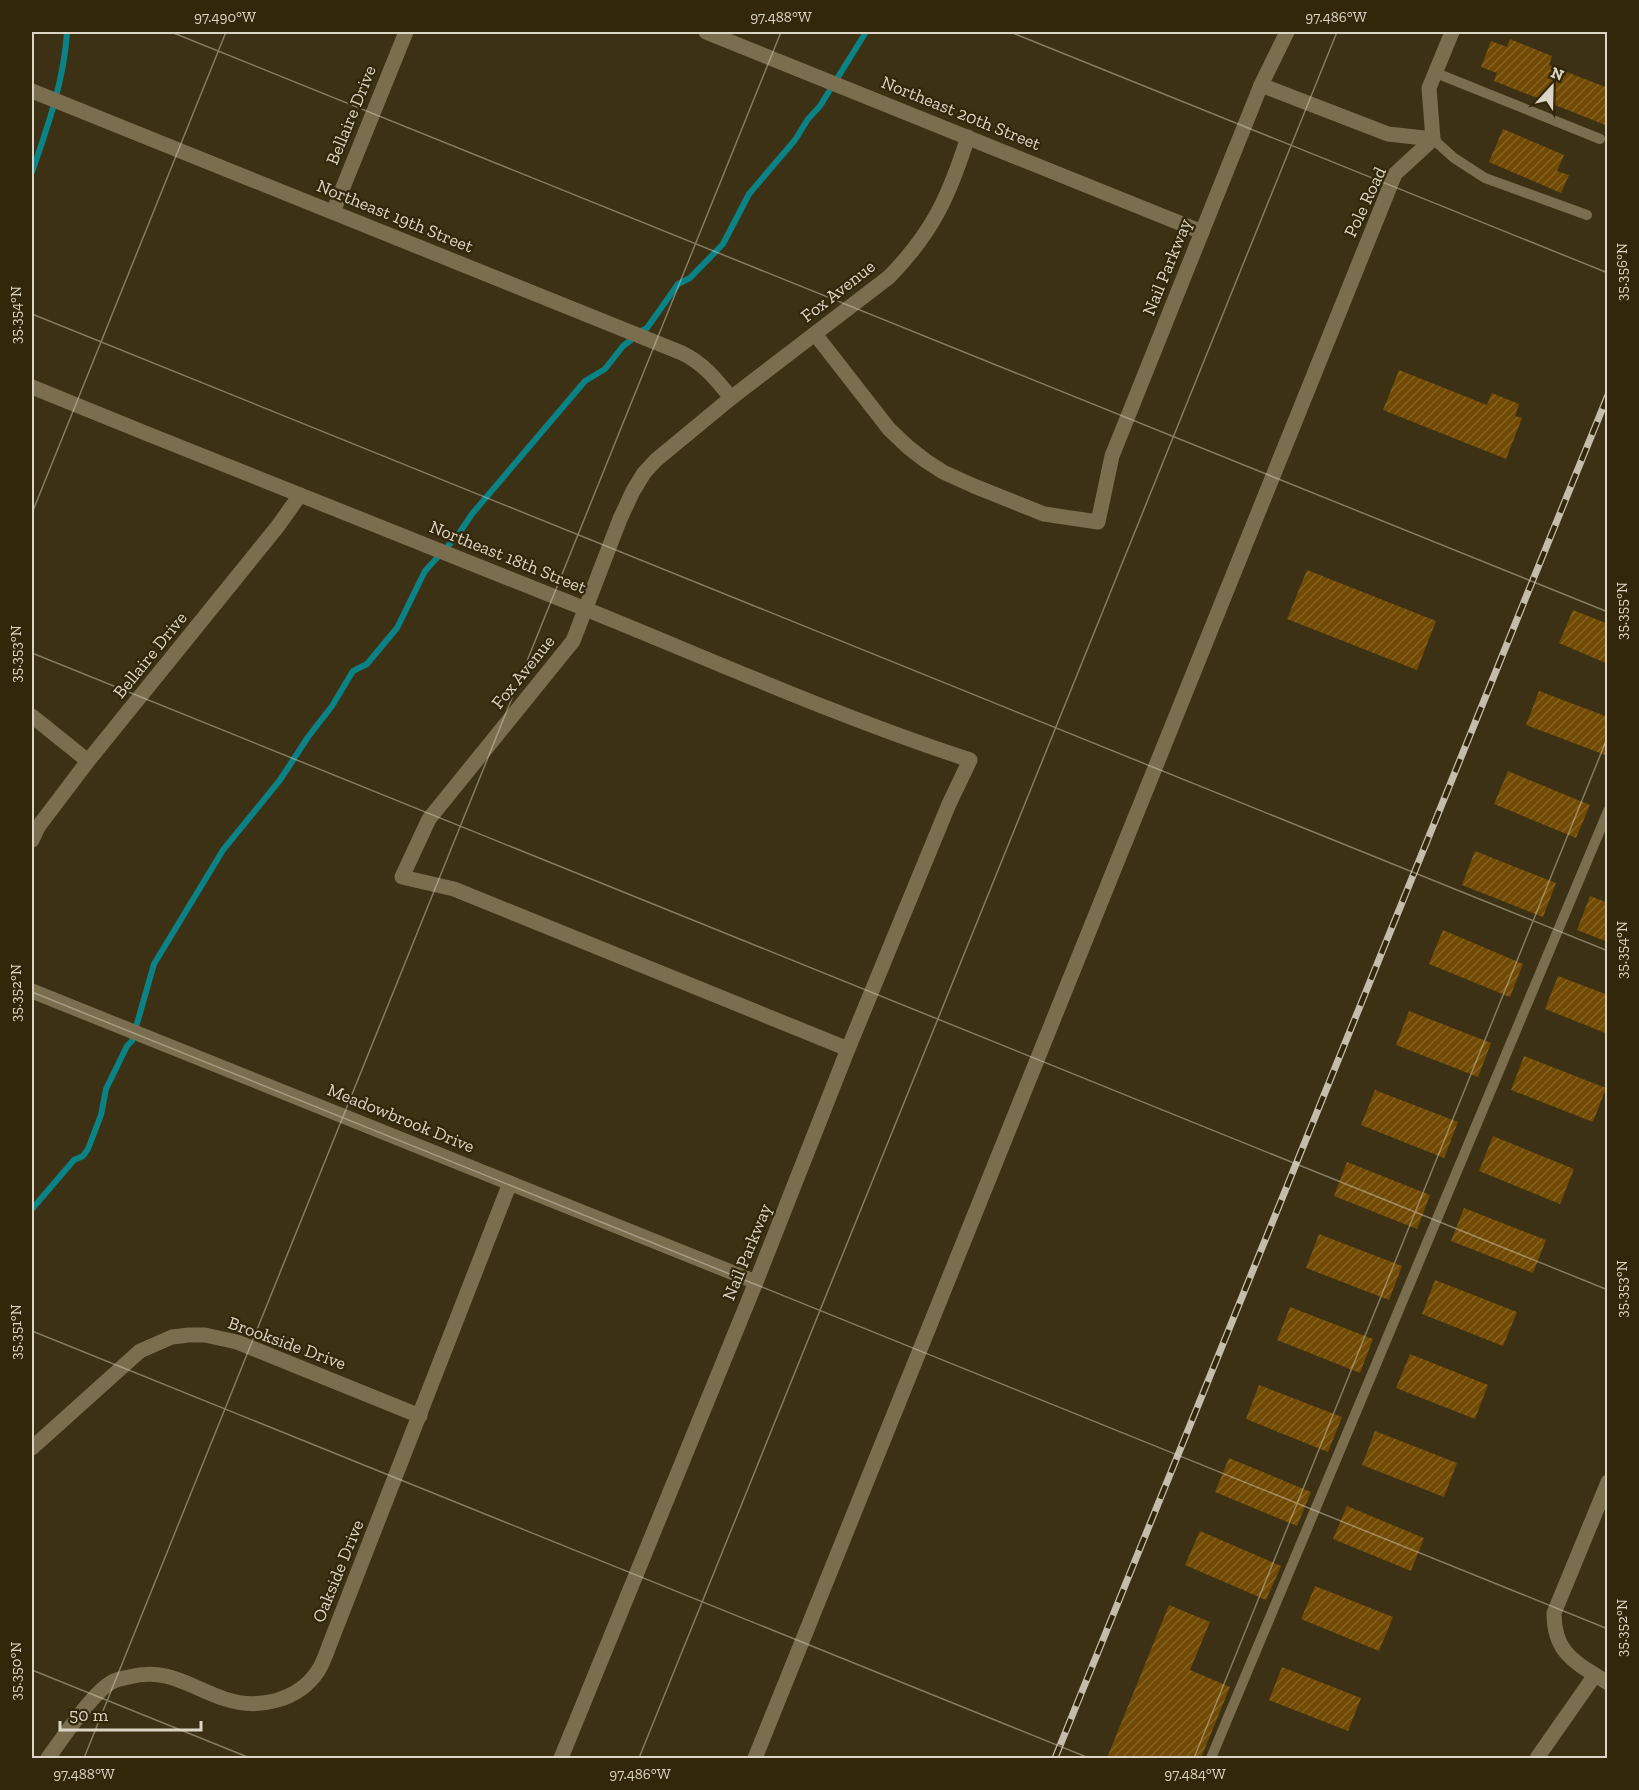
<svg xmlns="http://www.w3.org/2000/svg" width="1639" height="1790" viewBox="0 0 1639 1790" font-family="'Zilla Slab',serif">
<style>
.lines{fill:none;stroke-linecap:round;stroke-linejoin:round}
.stream{stroke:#0a8386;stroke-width:6}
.building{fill:url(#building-hatch)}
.lane{stroke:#7a6e4f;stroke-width:10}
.street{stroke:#7a6e4f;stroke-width:15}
.rail-casing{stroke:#c5bdab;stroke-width:7}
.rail{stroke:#32270a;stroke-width:4.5;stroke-dasharray:14;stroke-linecap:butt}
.ticks{fill:none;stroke:#dcd5c5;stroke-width:1.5;stroke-opacity:0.45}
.labels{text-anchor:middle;stroke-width:4.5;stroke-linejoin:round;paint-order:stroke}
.street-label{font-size:18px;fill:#dcd5c5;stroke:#32270a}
.neatline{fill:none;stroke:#dcd5c5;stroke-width:2}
.ticks-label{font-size:15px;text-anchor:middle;fill:#dcd5c5}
</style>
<defs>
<pattern id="building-hatch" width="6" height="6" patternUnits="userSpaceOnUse" patternTransform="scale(1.5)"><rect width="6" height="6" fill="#714a03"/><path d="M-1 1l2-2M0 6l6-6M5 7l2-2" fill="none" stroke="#856326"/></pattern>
</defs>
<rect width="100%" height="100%" fill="#3c3114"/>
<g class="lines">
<!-- stream -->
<g class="stream">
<path d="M 32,172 C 48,126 64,80 67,32"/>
<polyline points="32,1209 74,1160 83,1156 88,1149 101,1115 106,1089 127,1046 132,1041 154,964 223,850 280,780 308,737 332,706 353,671 367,664 397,628 425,571 458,535 472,514 585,381 605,369 623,346 631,340 633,335 647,328 678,284 690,278 723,244 749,194 795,140 808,119 820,106 866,32"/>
</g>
</g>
<!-- building -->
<g class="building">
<polygon points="1510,39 1552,56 1549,65 1608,88 1608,126 1494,81 1497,73 1481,67 1491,41 1507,47"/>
<polygon points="1503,129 1564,155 1557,171 1569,175 1561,193 1489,162"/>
<polygon points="1399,370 1487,405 1492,393 1519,404 1515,416 1522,418 1506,459 1383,410"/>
<polygon points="1307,570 1436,621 1417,670 1287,619"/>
<polygon points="1573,610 1608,624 1608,664 1559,643"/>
<polygon points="1539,691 1608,717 1608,756 1526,725"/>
<polygon points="1508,771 1590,805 1576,838 1494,804"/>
<polygon points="1475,851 1556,883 1543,917 1462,885"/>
<polygon points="1590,896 1608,903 1608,942 1577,930"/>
<polygon points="1443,930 1523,964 1510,997 1429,964"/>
<polygon points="1558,976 1608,995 1608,1034 1545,1009"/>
<polygon points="1409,1011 1491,1043 1478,1077 1396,1045"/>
<polygon points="1524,1056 1606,1088 1593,1122 1511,1090"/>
<polygon points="1375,1090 1458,1122 1444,1158 1361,1125"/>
<polygon points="1493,1136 1574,1169 1560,1204 1479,1171"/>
<polygon points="1347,1162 1430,1195 1417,1229 1334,1196"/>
<polygon points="1464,1208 1546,1240 1533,1273 1451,1241"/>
<polygon points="1319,1234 1402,1266 1389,1300 1306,1268"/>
<polygon points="1435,1280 1517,1312 1503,1346 1422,1314"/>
<polygon points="1290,1307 1373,1339 1360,1373 1277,1340"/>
<polygon points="1410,1354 1488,1385 1475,1419 1396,1388"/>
<polygon points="1259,1385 1342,1417 1328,1452 1246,1419"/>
<polygon points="1375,1431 1457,1463 1444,1497 1362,1465"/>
<polygon points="1229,1458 1311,1492 1297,1526 1215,1492"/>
<polygon points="1347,1506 1424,1538 1411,1571 1333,1539"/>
<polygon points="1200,1531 1281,1566 1266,1600 1185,1565"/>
<polygon points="1315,1586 1393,1617 1379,1651 1301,1619"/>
<polygon points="1169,1605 1210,1622 1190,1670 1230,1687 1201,1758 1107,1758"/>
<polygon points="1282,1667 1361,1698 1348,1731 1269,1700"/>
</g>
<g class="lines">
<!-- lane -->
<g class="lane">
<polyline points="1436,73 1600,139"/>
<polyline points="1433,139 1454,158 1485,178 1587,215"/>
<polyline points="1211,1758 1608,811"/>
</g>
<!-- street -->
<g class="street">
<polyline points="706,32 1202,232"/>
<polyline points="1261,85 1388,134 1433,139"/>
<path d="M 32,91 L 682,353 C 703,363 717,380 731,398"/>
<polyline points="333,212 406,32"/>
<polyline points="815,334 889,429 908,447 926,461 943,472 974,486 1044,514 1098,522 1112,456 1261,85 1287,32"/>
<path d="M 32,387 C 215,462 399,534 583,608 C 712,660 838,717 970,760 L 949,804 L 848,1049 L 756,1282 L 561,1758"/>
<polyline points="32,716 88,761"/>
<polyline points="32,840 38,827 88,761 278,526 300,495"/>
<polyline points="32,991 756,1282"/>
<path d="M 848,1049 L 454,889 L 402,877 L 429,819 L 573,641 L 620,519 L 633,491 L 644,473 L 656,460 L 731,398 L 889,277 C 933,232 949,196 968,137"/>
<polyline points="32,1448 140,1351 172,1337 189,1335 205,1335 237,1342 420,1416"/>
<path d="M 1608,1482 L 1554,1613 C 1554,1655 1577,1663 1608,1683"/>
<path d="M 48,1758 C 62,1739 92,1693 112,1682 C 117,1679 124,1678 129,1677 C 169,1667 189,1687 225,1699 C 258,1710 298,1701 318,1671 C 323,1663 326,1654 329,1646 L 510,1183"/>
<polyline points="755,1758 1395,174 1433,139 1429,88 1452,32"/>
<polyline points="1537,1758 1595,1675"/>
</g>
<defs>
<polyline id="rail" points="1055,1758 1608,395"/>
</defs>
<!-- rail casing -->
<use href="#rail" class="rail-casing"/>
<!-- rail -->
<use href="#rail" class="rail"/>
</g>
<!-- ticks -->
<path class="ticks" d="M 171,32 L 1608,612M 1010,32 L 1608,273M 32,314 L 1608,951M 32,513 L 226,32M 32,653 L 1608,1290M 32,992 L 1608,1629M 32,1331 L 1089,1758M 32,1670 L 250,1758M 84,1758 L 781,32M 639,1758 L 1337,32M 1194,1758 L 1608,736"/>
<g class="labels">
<!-- street labels -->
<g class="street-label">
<text transform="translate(961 113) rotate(22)" y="6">Northeast 20th Street</text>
<text transform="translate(351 115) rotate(-68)" y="6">Bellaire Drive</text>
<text transform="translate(1365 202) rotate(-65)" y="6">Pole Road</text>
<text transform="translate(395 216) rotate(22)" y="6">Northeast 19th Street</text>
<text transform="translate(1167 267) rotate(-68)" y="6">Nail Parkway</text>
<text transform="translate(838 291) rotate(-38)" y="6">Fox Avenue</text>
<text transform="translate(508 557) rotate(22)" y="6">Northeast 18th Street</text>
<text transform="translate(150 655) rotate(-51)" y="6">Bellaire Drive</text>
<text transform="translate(523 672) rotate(-51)" y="6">Fox Avenue</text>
<text transform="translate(401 1118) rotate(22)" y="6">Meadowbrook Drive</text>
<text transform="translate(747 1252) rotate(-68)" y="6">Nail Parkway</text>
<text transform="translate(287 1343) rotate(20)" y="6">Brookside Drive</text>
<text transform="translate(338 1571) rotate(-68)" y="6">Oakside Drive</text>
</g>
</g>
<!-- border -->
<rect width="1639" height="1790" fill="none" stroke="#32270a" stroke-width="66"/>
<!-- north arrow -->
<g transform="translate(1552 87) rotate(22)" stroke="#32270a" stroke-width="4.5" paint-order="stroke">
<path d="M0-4.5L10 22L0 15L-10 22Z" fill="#dcd5c5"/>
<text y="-9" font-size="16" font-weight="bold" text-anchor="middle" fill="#dcd5c5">N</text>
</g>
<!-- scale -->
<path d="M60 1721v9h141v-9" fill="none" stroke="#dcd5c5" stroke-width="3"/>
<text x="69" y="1721" font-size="18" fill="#dcd5c5" stroke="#32270a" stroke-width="4.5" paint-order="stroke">50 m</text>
<rect x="33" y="33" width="1573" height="1724" class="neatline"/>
<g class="ticks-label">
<text x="225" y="22">97.490°W</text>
<text x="781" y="22">97.488°W</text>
<text x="1336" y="22">97.486°W</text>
<text transform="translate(1622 272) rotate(-90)" y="5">35.356°N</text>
<text transform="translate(16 315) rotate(-90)" y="5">35.354°N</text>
<text transform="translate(1622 611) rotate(-90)" y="5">35.355°N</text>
<text transform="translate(16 654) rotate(-90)" y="5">35.353°N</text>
<text transform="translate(1622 950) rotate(-90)" y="5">35.354°N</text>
<text transform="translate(16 993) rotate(-90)" y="5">35.352°N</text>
<text transform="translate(1622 1289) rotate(-90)" y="5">35.353°N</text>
<text transform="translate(16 1332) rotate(-90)" y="5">35.351°N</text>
<text transform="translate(1622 1628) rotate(-90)" y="5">35.352°N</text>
<text transform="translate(16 1671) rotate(-90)" y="5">35.350°N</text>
<text x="84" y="1779">97.488°W</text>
<text x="640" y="1779">97.486°W</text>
<text x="1195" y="1779">97.484°W</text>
</g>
</svg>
